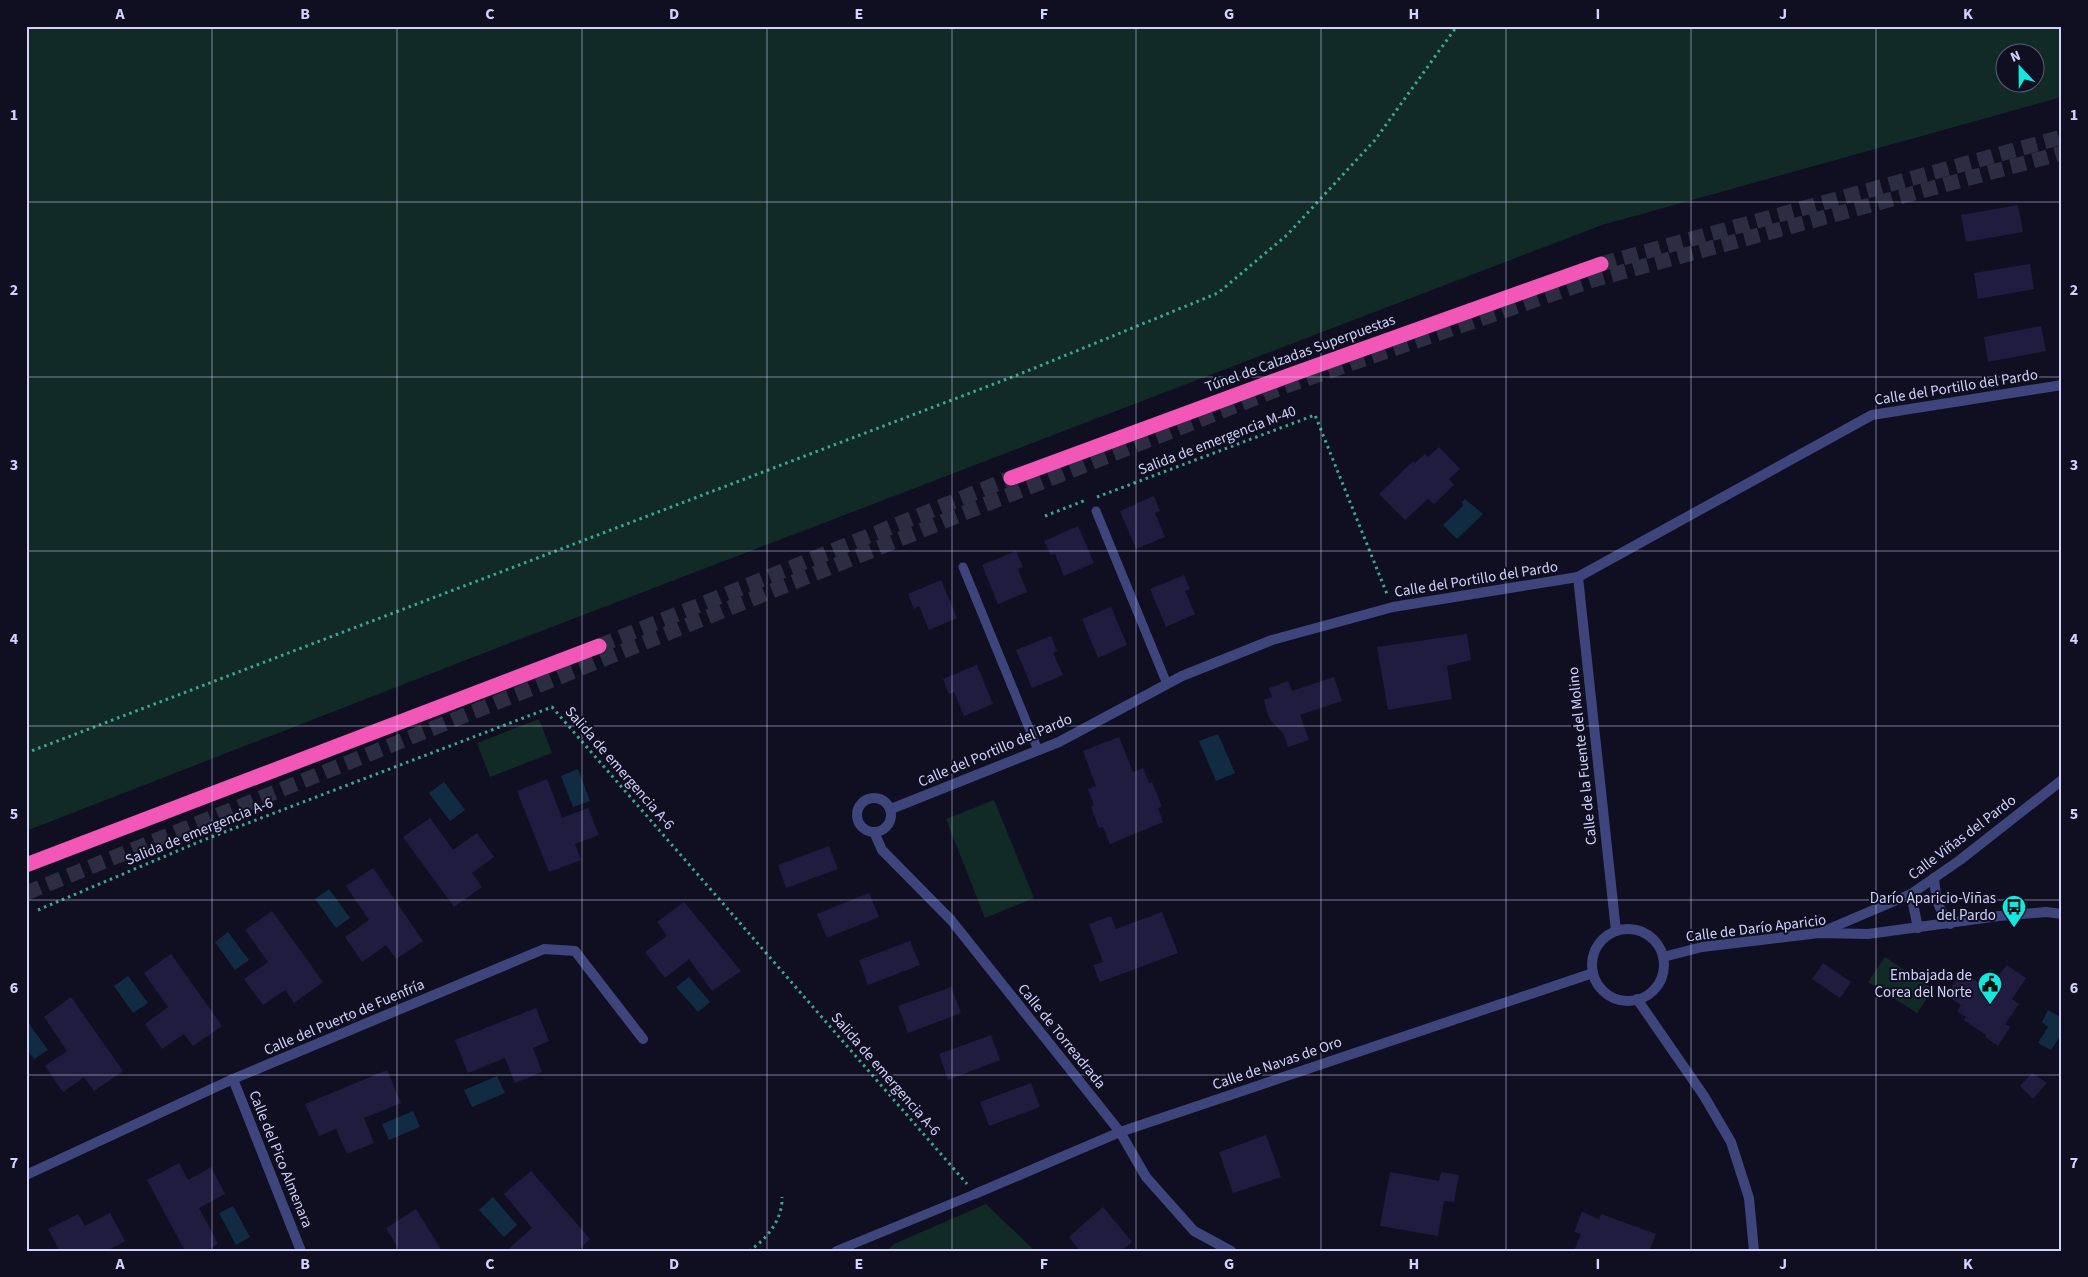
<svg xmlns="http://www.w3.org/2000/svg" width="2088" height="1277" viewBox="0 0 2088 1277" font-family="'Source Sans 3',sans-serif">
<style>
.green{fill:#122a26;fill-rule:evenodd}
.water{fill:#112b42}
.building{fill:#1f1c40}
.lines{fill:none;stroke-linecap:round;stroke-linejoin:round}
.motorway-tunnel{stroke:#2c2c42;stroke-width:15;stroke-dasharray:15 8;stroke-linecap:butt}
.path{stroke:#37aa93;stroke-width:3;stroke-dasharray:2.5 4;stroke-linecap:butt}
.service{stroke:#3e447c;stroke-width:9}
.minor{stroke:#3e447c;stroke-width:10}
.motorway{stroke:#f256b7;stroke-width:15}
.grid{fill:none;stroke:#d2d3fc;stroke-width:1;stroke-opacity:0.55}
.labels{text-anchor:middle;stroke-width:4;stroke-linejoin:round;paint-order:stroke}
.street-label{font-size:15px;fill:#d2d3fc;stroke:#0f0f21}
.poi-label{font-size:15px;fill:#d2d3fc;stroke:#0f0f21;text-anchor:end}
.neatline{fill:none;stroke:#d2d3fc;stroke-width:2}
.grid-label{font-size:16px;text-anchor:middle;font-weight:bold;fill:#d2d3fc}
</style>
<rect width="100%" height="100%" fill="#0f0f21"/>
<!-- green -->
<g class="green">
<path d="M 26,26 L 2062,26 L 2062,97 L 1602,225 L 484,653 L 26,831 ZM 2006,52 L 2036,52 L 2036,82 L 2006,82 Z"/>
<polygon points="539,719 552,753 490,777 477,743"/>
<polygon points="994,800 1034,898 985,918 946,819"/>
<polygon points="1885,957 1933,989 1917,1013 1868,982"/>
<polygon points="986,1204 1035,1251 887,1251 894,1244"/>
</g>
<!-- water -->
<g class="water">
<polygon points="1465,499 1483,514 1457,539 1443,525 1463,506 1462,502"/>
<polygon points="1218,734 1235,773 1216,781 1199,741"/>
<polygon points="578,769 590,801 573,807 561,776"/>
<polygon points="444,782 465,810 450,821 429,793"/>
<polygon points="329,889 350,918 336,928 315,899"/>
<polygon points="228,932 249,960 235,970 215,942"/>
<polygon points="128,976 148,1003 133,1013 114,986"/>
<polygon points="689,977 710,1002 698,1012 676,987"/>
<polygon points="2048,1010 2062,1018 2062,1030 2059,1034 2061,1035 2051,1050 2038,1043 2048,1027 2042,1022"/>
<polygon points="27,1021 48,1050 34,1059 26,1048"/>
<polygon points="497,1076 505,1093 472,1107 464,1090"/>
<polygon points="413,1111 420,1127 389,1140 382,1124"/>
<polygon points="493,1197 517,1225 504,1237 479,1210"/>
<polygon points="233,1206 250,1237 236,1245 219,1213"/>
</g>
<!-- building -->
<g class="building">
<polygon points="2018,205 2023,232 1966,242 1961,215"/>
<polygon points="2030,264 2034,289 1978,299 1974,273"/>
<polygon points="2041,326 2046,351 1988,362 1984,337"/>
<polygon points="1439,447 1460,469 1449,479 1454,485 1434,504 1428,499 1405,520 1379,494 1413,461 1415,463 1425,454 1428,457"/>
<polygon points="1154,496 1160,511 1155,513 1165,537 1136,549 1120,511"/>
<polygon points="1078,526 1094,563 1064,576 1055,554 1051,555 1044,541"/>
<polygon points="1016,551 1023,567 1018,569 1027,592 998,604 982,565"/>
<polygon points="1184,575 1190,589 1185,591 1195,614 1166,627 1150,589"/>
<polygon points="941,580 957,618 929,630 919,606 914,609 908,594"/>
<polygon points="1111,607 1127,645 1098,658 1082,619"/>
<polygon points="1467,634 1471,660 1447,666 1452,699 1388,710 1377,647"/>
<polygon points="1051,636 1057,651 1053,653 1063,675 1032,688 1016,650"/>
<polygon points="977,665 993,704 964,716 954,692 949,694 943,679"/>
<polygon points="1334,677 1342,701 1300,715 1309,740 1288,747 1283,733 1271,721 1268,715 1264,700 1272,697 1269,688 1288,681 1292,691"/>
<polygon points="1119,737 1133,772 1143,768 1149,783 1152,782 1162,807 1158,808 1163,822 1110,844 1103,827 1099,828 1091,807 1094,805 1088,789 1096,786 1083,751"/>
<polygon points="547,779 562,818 588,808 599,835 575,844 581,860 549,872 517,791"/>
<polygon points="430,818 453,850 477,833 494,857 472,873 482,887 454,907 403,837"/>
<polygon points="829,846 838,869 786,888 778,865"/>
<polygon points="373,868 423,941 396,959 386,945 362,962 345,937 369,920 346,886"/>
<polygon points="869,893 879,917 827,938 817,914"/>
<polygon points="684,902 741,971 712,991 689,959 665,978 645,952 667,936 657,922"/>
<polygon points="272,911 323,982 294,1003 285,990 263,1005 244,979 268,962 245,930"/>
<polygon points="1162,912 1178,953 1100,982 1093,965 1103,962 1089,924 1111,916 1116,929"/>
<polygon points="910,941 920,965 868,985 859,960"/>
<polygon points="171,954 222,1026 193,1046 184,1034 162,1049 145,1024 168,1007 144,973"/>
<polygon points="1823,963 1851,982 1840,998 1812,979"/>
<polygon points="2007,965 2026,978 2012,999 2019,1004 2005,1024 2010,1027 1998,1046 1985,1037 1986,1035 1964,1020 1966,1017 1957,1011 1961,1005 1946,995 1962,971 1981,984 1990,969 1999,975"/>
<polygon points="951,987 961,1013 908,1033 898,1006"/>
<polygon points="71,997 123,1071 94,1091 84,1077 63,1092 45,1066 67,1051 44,1017"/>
<polygon points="536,1008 549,1041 533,1048 542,1072 515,1083 505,1058 468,1073 455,1040"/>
<polygon points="991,1035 1000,1060 948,1080 939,1054"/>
<polygon points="387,1070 401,1103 364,1118 374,1143 347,1154 336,1129 319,1136 305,1104"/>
<polygon points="2032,1073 2047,1083 2033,1099 2020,1086"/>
<polygon points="1031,1083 1040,1107 989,1126 980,1102"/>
<polygon points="1266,1135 1281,1177 1233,1193 1219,1152"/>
<polygon points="179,1163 188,1180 211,1167 225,1194 199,1208 218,1244 205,1251 185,1251 147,1180"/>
<polygon points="531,1171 590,1239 577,1251 506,1251 532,1228 504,1194"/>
<polygon points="1390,1172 1439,1181 1441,1172 1459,1175 1454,1202 1444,1201 1438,1236 1380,1226"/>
<polygon points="1103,1207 1132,1242 1121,1251 1080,1251 1069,1237"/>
<polygon points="416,1209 442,1251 400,1251 386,1228"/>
<polygon points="1582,1212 1599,1219 1601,1214 1656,1234 1649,1251 1574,1251 1581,1234 1574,1232"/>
<polygon points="110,1213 125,1241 107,1251 60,1251 48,1229 78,1214 85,1226"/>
</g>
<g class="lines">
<!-- motorway-tunnel -->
<g class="motorway-tunnel">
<polyline points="1601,264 2062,137"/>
<polyline points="599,646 1011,478"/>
<polyline points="26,893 999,499 1283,387 1593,280 2062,153"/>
</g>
<!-- path -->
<g class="path">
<polyline points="1097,497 1315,415 1387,594"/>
<polyline points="1045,516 1086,500"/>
<polyline points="26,753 1020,374 1218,293 1287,235 1375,140 1457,26"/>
<polyline points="38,910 201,841 552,707 967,1184"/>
<path d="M 749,1251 C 767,1239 783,1219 782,1197"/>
</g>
<!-- service -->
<g class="service">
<polyline points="1096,511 1167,684"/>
<polyline points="963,567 1038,750"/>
<polyline points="836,1251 975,1194"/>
</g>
<!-- minor -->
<g class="minor">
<polyline points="1578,577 1616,931"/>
<circle cx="874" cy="815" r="17"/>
<polyline points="891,809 1059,742 1182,676 1272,640 1393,607 1578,577 1872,415 2062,385"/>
<polyline points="874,832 882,850 951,920 1120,1132 1146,1177 1194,1231 1231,1251"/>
<path d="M 1934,878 C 1936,899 1937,907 1950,924"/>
<polyline points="1911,894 1918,928"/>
<circle cx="1628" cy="965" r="36"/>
<polyline points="1824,931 1911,894 1960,860 2062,780"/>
<polyline points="1663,957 1702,947 1819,933 1868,934 1999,916 2046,912 2062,914"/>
<polyline points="1637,999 1704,1096 1731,1142 1749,1198 1754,1251"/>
<polyline points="233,1079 301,1251"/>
<polyline points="26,1175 233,1079 544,949 575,951 643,1039"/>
<polyline points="975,1194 1120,1132 1593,973"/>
</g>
<!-- motorway -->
<g class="motorway">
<polyline points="1011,478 1293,374 1601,264"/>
<polyline points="26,865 599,646"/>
</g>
</g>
<!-- grid -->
<path class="grid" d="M 212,26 L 212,1251M 397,26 L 397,1251M 582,26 L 582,1251M 767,26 L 767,1251M 952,26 L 952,1251M 1136,26 L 1136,1251M 1321,26 L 1321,1251M 1506,26 L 1506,1251M 1691,26 L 1691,1251M 1876,26 L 1876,1251M 26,202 L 2062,202M 26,377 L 2062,377M 26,551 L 2062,551M 26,726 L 2062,726M 26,900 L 2062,900M 26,1075 L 2062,1075"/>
<!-- icons -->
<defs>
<symbol id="bus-pin" viewBox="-11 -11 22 30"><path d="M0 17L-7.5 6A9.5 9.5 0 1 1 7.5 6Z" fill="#12e8df" stroke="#0f0f21"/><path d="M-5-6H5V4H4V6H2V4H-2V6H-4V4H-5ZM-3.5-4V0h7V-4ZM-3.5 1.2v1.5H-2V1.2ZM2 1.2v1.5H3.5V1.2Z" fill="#111"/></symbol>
<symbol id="civic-pin" viewBox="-11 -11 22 30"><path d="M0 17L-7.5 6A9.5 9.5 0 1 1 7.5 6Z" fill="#12e8df" stroke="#0f0f21"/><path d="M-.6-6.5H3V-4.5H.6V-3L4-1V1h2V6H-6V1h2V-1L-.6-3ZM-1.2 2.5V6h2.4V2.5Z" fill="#111"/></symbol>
</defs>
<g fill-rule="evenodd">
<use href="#bus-pin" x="2000" y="893" width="28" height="38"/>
<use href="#civic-pin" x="1976" y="970" width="28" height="38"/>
</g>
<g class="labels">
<!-- street labels -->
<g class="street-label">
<text transform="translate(1300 353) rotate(-20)" y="5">Túnel de Calzadas Superpuestas</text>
<text transform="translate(1956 387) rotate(-9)" y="5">Calle del Portillo del Pardo</text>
<text transform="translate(1217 440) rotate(-21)" y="5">Salida de emergencia M-40</text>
<text transform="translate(1476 579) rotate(-9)" y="5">Calle del Portillo del Pardo</text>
<text transform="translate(995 750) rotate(-23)" y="5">Calle del Portillo del Pardo</text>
<text transform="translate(1582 756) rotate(-96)" y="5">Calle de la Fuente del Molino</text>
<text transform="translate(620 768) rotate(49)" y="5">Salida de emergencia A-6</text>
<text transform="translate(199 831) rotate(-22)" y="5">Salida de emergencia A-6</text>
<text transform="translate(1962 837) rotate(-37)" y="5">Calle Viñas del Pardo</text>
<text transform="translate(1756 928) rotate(-7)" y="5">Calle de Darío Aparicio</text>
<text transform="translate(344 1017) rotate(-23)" y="5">Calle del Puerto de Fuenfría</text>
<text transform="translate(1062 1036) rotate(51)" y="5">Calle de Torreadrada</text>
<text transform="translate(1277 1063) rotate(-19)" y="5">Calle de Navas de Oro</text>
<text transform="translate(886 1074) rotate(49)" y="5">Salida de emergencia A-6</text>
<text transform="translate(281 1159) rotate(68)" y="5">Calle del Pico Almenara</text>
</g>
<!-- poi labels -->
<g class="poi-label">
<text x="1996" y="903">Darío Aparicio-Viñas<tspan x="1996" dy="17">del Pardo</tspan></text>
<text x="1972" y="980">Embajada de<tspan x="1972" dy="17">Corea del Norte</tspan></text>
</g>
</g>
<!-- border -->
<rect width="2088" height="1277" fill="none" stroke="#0f0f21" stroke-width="55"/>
<!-- north arrow -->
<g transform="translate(2020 68) rotate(338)"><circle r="24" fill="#0f0f21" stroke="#5d5d79"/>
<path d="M0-4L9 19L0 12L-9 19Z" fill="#12e8df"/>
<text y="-8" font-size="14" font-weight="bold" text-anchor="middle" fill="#d2d3fc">N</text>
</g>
<rect x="28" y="28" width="2032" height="1222" class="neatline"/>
<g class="grid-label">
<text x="120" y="19">A</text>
<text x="305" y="19">B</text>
<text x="490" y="19">C</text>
<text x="674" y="19">D</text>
<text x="859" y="19">E</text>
<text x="1044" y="19">F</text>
<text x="1229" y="19">G</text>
<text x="1414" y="19">H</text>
<text x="1598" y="19">I</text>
<text x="1783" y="19">J</text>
<text x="1968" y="19">K</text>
<text x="14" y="120">1</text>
<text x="2074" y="120">1</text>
<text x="14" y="295">2</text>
<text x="2074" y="295">2</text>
<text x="14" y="470">3</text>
<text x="2074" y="470">3</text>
<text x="14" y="644">4</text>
<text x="2074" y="644">4</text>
<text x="14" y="819">5</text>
<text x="2074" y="819">5</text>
<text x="14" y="993">6</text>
<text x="2074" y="993">6</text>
<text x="14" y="1168">7</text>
<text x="2074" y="1168">7</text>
<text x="120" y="1269">A</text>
<text x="305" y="1269">B</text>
<text x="490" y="1269">C</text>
<text x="674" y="1269">D</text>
<text x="859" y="1269">E</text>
<text x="1044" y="1269">F</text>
<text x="1229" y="1269">G</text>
<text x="1414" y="1269">H</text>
<text x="1598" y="1269">I</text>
<text x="1783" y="1269">J</text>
<text x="1968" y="1269">K</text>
</g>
</svg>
